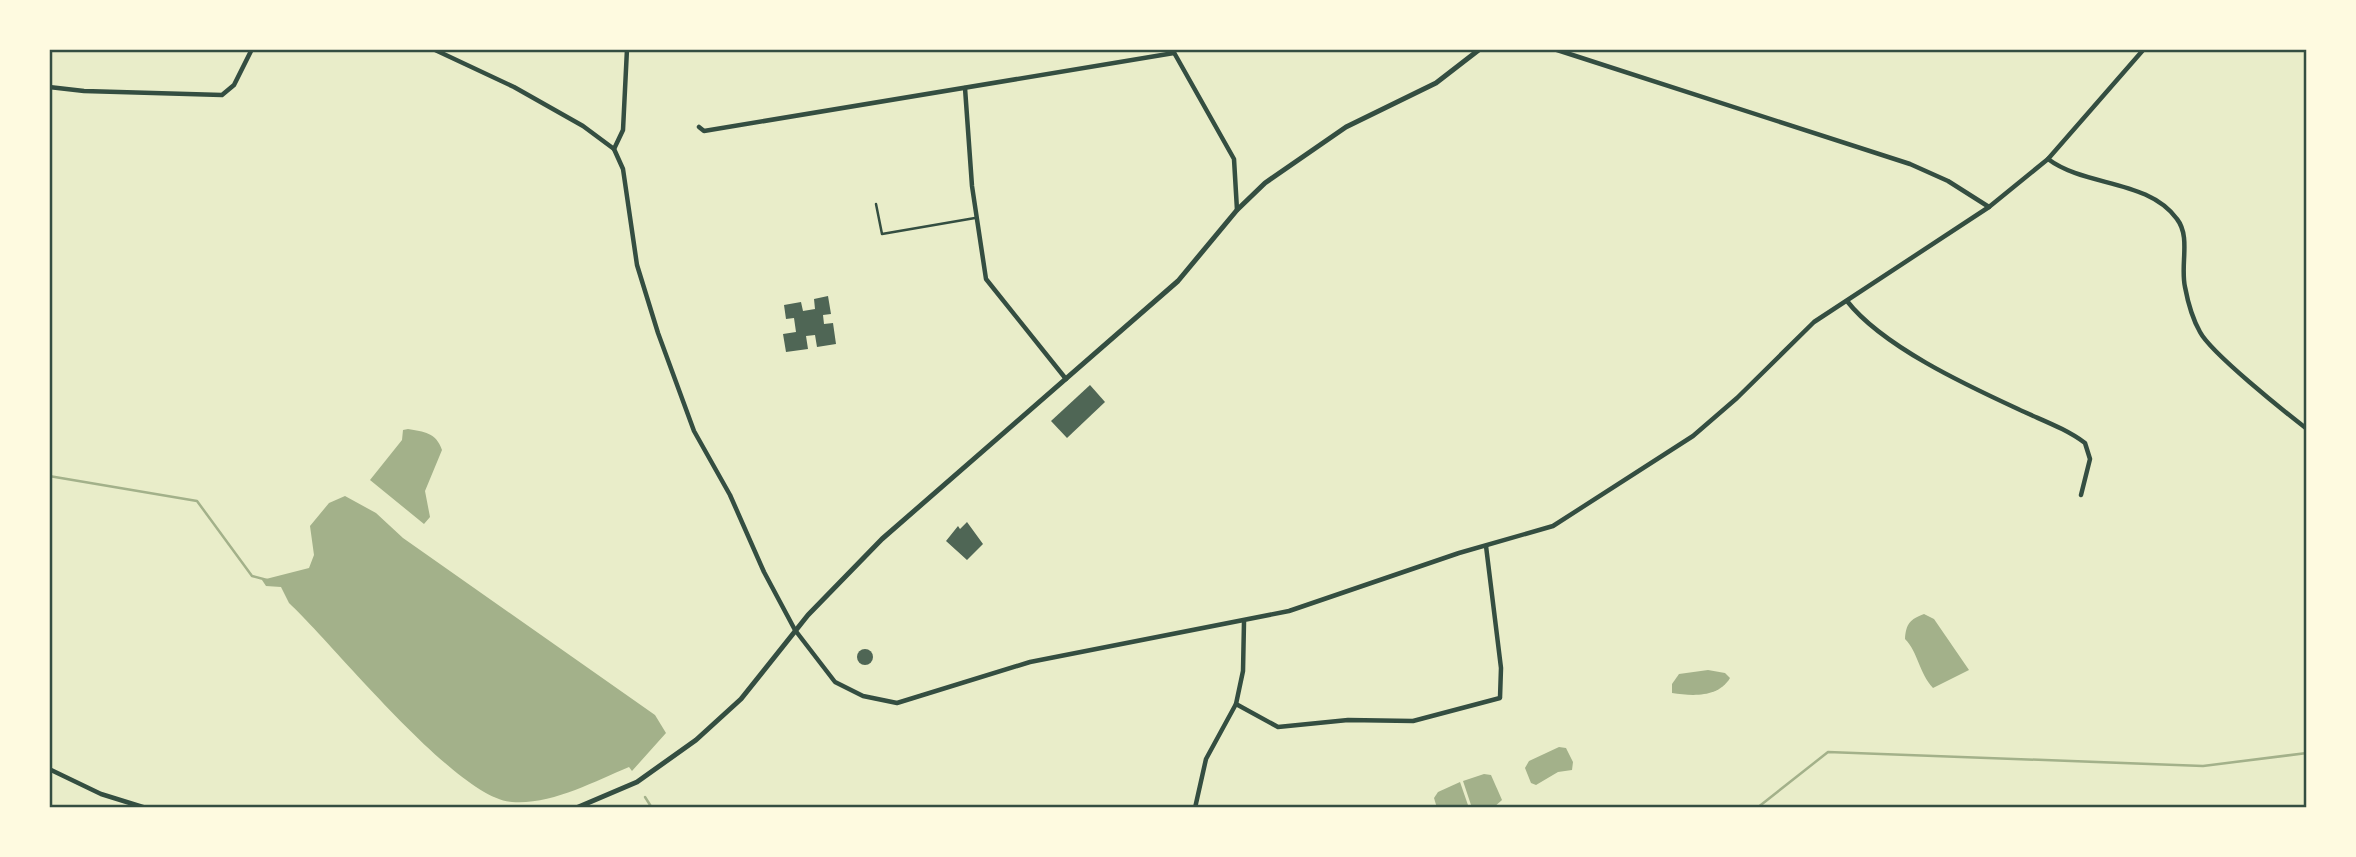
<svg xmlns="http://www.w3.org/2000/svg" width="2356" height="857" viewBox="0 0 2356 857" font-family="Ubuntu,sans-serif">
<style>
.water{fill:#a3b18a}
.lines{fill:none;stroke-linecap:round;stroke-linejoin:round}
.stream{stroke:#a3b18a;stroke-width:2.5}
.building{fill:#4f6655}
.service{stroke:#344e41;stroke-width:2.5}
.minor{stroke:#344e41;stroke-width:4.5}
.tertiary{stroke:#344e41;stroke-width:5}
.neatline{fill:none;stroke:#344e41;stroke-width:2.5}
</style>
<rect width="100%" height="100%" fill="#e9edc9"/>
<!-- water -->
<g class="water">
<path d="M 408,429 C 424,432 436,432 442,450 L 425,491 L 430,517 L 424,524 L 370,480 L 402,440 L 403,430 Z"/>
<path d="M 345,496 L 376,513 L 403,538 L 655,715 L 666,733 L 632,771 L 629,767 C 593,782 551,805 512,802 C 457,799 334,645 289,603 L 281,587 L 266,586 L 262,580 L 309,568 L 314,555 L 310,526 L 329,503 Z"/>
<path d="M 1924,614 L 1934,619 L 1969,670 L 1933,688 C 1919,673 1918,652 1905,639 C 1906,624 1910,619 1924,614 Z"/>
<path d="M 1708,670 L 1725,673 L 1730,678 C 1718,698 1692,696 1672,693 L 1672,684 L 1679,674 Z"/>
<polygon points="1559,747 1566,748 1573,762 1572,770 1558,772 1536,785 1531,783 1525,768 1529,761"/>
<polygon points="1484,774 1491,775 1502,800 1493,808 1472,808 1463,781"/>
<polygon points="1460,782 1469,808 1437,808 1434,798 1438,792"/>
</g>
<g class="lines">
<!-- stream -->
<g class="stream">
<polyline points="49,476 197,501 252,576 267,580"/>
<polyline points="645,797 652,808"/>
<polyline points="1757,808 1828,752 2203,766 2307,753"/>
</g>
</g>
<!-- building -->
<g class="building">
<polygon points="828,296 831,314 823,315 824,324 833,323 836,344 817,347 815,335 806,336 808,349 786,352 783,334 796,332 794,318 786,319 784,305 801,302 803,311 815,309 814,299"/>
<polygon points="1090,385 1105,402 1067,438 1051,421"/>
<polygon points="967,522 983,544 967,560 946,541 958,526 960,529"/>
<circle cx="865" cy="657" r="8"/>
</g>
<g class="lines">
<!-- service -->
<polyline class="service" points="876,204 882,234 975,218"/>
<!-- minor -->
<g class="minor">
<polyline points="433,49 514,87 583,126 614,149"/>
<polyline points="627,49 623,130 614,149 623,169 637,265 658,333 694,431 730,495 764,572 795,630 835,682 863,696 897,703 1030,662 1289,611 1459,553 1553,526 1693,436 1737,398 1814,322 1989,207 2048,159 2144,49"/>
<polyline points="1172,49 1234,159 1237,210"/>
<polyline points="1554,49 1910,164 1948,181 1989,207"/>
<polyline points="49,87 84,91 222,95 234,85 252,49"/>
<polyline points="965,88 972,186 986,279 1066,379"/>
<polyline points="699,127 704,131 1174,53"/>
<path d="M 2048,159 C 2085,187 2148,179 2177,219 C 2191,237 2180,265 2185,287 C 2188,303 2192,318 2200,332 C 2211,353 2285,412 2307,429"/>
<path d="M 1847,301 C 1882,346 1966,385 2018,409 C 2041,420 2065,428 2085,443 L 2090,459 L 2081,495"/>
<polyline points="1236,704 1278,727 1348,720 1413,721 1500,698 1501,668 1486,546"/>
<polyline points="49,769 101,794 146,808"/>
<polyline points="1195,808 1206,759 1236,704 1243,671 1244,622"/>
</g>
<!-- tertiary -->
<polyline class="tertiary" points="576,808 637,782 696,740 741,699 808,615 882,539 1178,281 1237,210 1265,183 1346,127 1436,83 1480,49"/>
</g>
<!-- border -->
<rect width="2356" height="857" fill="none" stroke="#fefae0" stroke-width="102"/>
<rect x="51" y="51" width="2254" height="755" class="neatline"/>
</svg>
